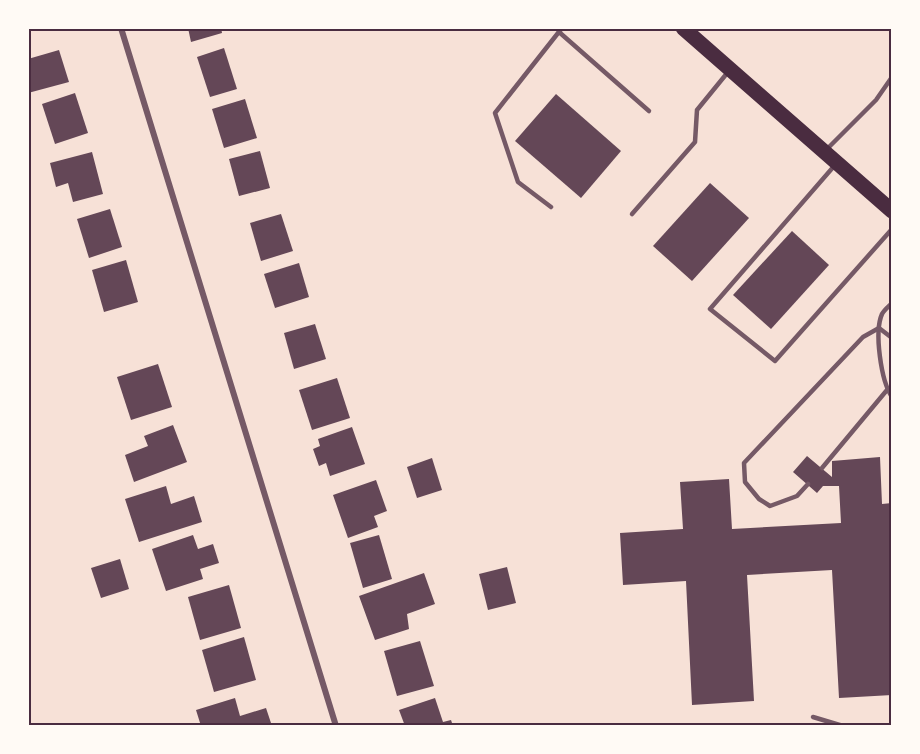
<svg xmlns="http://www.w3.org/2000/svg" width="920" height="754" viewBox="0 0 920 754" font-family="Poppins,sans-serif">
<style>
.building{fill:#644757}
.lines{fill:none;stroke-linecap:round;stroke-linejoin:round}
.service{stroke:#755966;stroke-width:4.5}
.minor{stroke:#755966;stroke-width:6}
.primary{stroke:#4a2c40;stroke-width:15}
.neatline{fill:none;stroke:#4a2c40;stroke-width:2}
</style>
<rect width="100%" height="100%" fill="#f7e1d7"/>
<!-- building -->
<g class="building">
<polygon points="188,28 221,28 222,33 191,42"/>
<polygon points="224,48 237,89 210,97 197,57"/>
<polygon points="59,50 69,82 28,93 28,59"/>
<polygon points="75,93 88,133 55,144 42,104"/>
<polygon points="556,94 621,151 581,198 515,141"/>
<polygon points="245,99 257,138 224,148 212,109"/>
<polygon points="260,151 270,188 239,196 229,159"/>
<polygon points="92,152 103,194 73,202 68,183 56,187 50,163"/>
<polygon points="710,183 749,218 692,281 653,246"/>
<polygon points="110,209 122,247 89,258 77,219"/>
<polygon points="281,214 293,251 261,261 250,223"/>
<polygon points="792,231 829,265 771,329 733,295"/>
<polygon points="126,260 138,302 104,312 92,270"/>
<polygon points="299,263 309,297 275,308 264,274"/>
<polygon points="315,324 326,359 294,369 284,333"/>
<polygon points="158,364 172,407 131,420 117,377"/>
<polygon points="337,378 350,418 312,430 299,390"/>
<polygon points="173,425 187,462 134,482 125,455 148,446 144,436"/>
<polygon points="352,427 365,464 330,476 326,463 319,466 313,449 320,446 318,439"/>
<polygon points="807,456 832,477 832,461 880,457 882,504 892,503 892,695 839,698 832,570 747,575 754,701 692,705 686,581 623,585 620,533 683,529 680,482 729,479 732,529 841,523 839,486 823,486 817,493 793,472"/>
<polygon points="432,458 442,490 417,498 407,467"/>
<polygon points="376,480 387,511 374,516 378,527 348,538 333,495"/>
<polygon points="166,486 171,504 194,496 202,522 139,542 125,499"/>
<polygon points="193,535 198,549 213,544 219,563 200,569 203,579 166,591 152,549"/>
<polygon points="379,535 392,579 363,588 350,543"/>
<polygon points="120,559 129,589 101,598 91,568"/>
<polygon points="507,567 516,603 488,610 479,574"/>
<polygon points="424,573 435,604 407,614 409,629 375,640 359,596"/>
<polygon points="229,585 241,628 200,640 188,597"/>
<polygon points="244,637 256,680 214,692 202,650"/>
<polygon points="420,641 434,686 397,696 384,651"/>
<polygon points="235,698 240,716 266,708 272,726 201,726 196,710"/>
<polygon points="435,698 443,722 451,720 453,726 405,726 399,710"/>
</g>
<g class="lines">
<!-- service -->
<g class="service">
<polyline points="559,32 649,111"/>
<polyline points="826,150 876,100 892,77"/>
<polyline points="835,165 710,309 775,361 892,229"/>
<polyline points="551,207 518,182 495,113 562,28"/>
<polyline points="632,214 695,142 697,110 728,72"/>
<path d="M 892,303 C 889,306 884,310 882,314 C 874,332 881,381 892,397"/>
<polyline points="822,468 887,390"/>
<polyline points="808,484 797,496 770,506 759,499 745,482 744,463 863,337 879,328 892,338"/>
<polyline points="813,717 843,726"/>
</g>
<!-- minor -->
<polyline class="minor" points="121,28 336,726"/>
<!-- primary -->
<polyline class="primary" points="683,28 892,211"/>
</g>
<!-- border -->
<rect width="920" height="754" fill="none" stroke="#fffaf5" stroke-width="60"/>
<rect x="30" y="30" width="860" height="694" class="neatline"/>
</svg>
